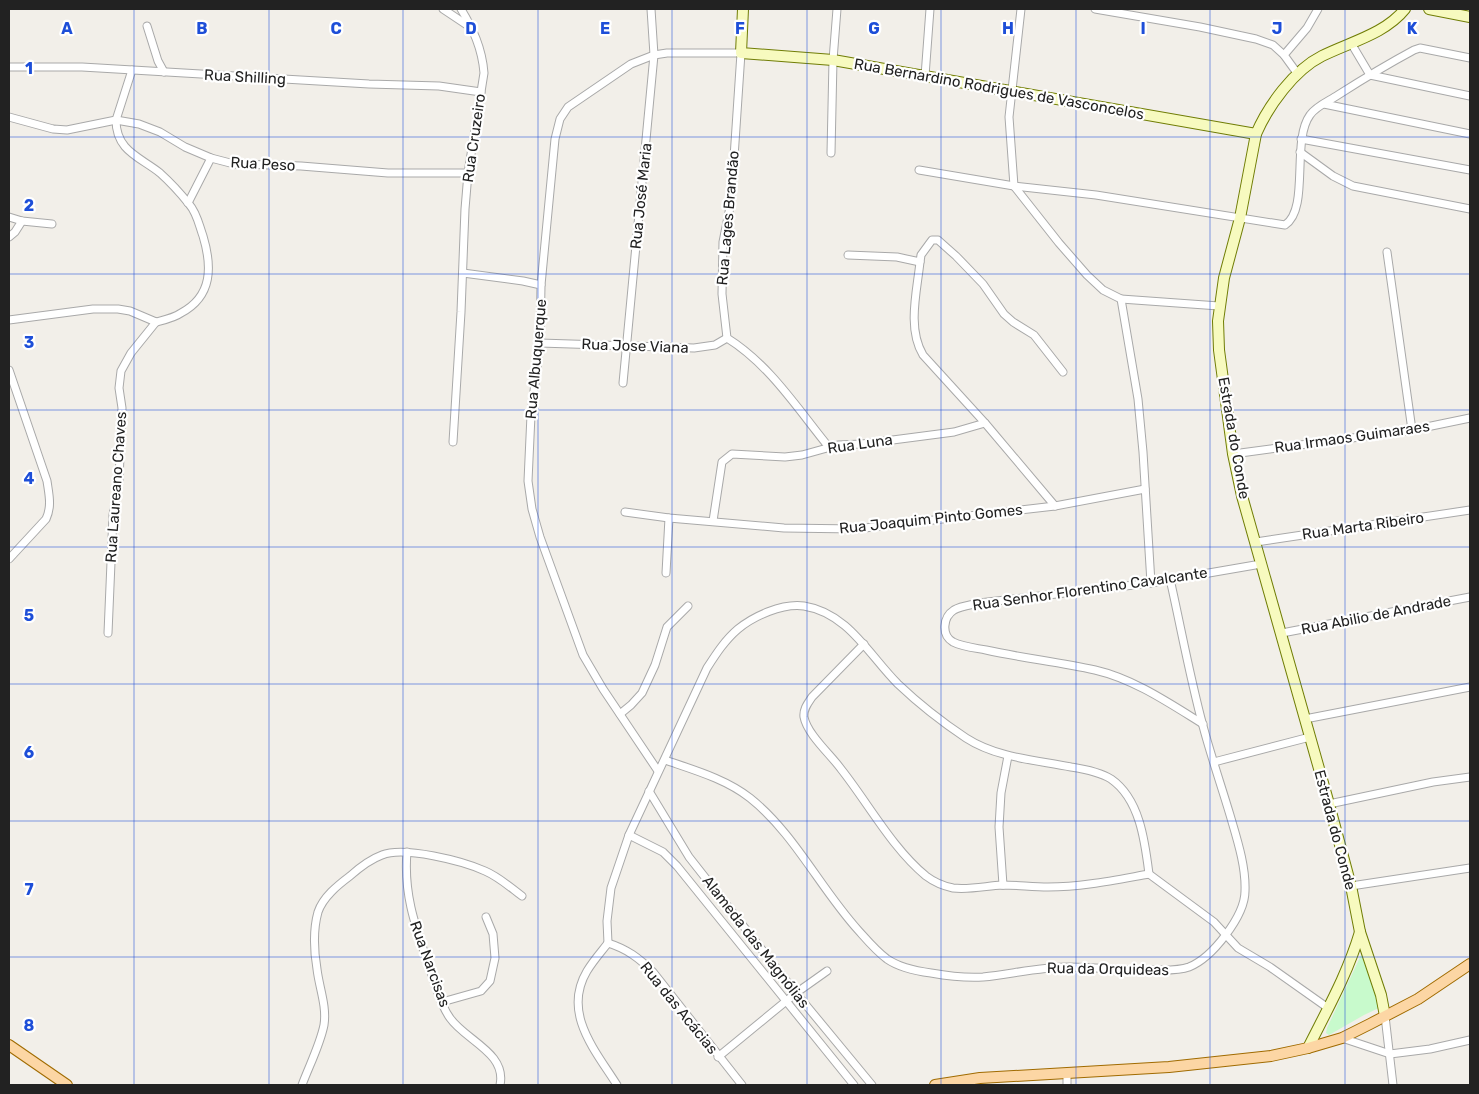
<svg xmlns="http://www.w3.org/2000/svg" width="1479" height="1094" viewBox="0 0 1479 1094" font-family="Rubik,sans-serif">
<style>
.park{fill:#c8facc}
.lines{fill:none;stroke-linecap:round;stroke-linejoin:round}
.street-casing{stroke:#a9a9a9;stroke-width:9}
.secondary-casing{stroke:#707d05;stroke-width:12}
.primary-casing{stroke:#a06b00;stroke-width:12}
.street{stroke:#fff;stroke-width:7}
.secondary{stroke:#f7fabf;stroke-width:10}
.primary{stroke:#fcd6a4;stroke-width:10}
.grid{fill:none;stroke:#1d4ed8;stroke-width:1;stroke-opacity:0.55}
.labels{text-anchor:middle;stroke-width:4.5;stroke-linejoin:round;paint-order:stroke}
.street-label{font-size:15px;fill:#222;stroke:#fff}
.grid-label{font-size:16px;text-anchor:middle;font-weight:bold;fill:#1d4ed8;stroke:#fff;stroke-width:4.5;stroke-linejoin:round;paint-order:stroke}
</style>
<rect width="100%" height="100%" fill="#f2efe9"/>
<!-- park -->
<polygon class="park" points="1361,955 1368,959 1381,1007 1364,1015 1329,1035 1326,1033 1327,1028"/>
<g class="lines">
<defs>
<g id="street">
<polyline points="443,9 470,27"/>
<polyline points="1095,9 1200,27 1256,39 1273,45 1284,55"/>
<polyline points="147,26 158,61 164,72"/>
<polyline points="1351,43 1370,75 1470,96"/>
<polyline points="9,67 82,67 369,84 439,86 481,92"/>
<polyline points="1297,73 1284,55 1307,28 1318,9"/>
<polyline points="925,76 930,9"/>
<polyline points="1324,104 1470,134"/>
<polyline points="9,117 53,129 67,130 116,120 139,124 160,132 185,147 211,158 234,164 301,166 388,173 468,173"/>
<polyline points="1301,139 1470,170"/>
<polyline points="1300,152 1333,176 1353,186 1470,209"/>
<polyline points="831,153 833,60 837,9"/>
<path d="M 919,170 L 1014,186 L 1096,195 L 1285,225 C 1310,209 1291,141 1310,115 C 1316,106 1329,101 1338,95 C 1363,79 1388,64 1414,50 L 1420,48 L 1470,58"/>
<polyline points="1014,186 1059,243 1087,275 1103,290 1121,299 1138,399 1143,452 1151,583"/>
<polyline points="1014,186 1009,117 1021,9"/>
<polyline points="188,203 211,158"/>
<polyline points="9,217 22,221 52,224"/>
<polyline points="9,237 15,232 22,221"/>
<polyline points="1387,252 1412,430"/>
<polyline points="848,255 897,257 920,262"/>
<polyline points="463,273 523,281 541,285"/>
<polyline points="1121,299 1219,306"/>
<path d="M 9,320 L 93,309 L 118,309 L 130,311 L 156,322 C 164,320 174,318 181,313 C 213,296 212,266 203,236 C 199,225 197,213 189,204 C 181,194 170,182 160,173 C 140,157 116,151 116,120 L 132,70"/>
<polyline points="540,343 694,348 715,345 727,338"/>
<path d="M 9,370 L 47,481 C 49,495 52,506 46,519 L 9,559"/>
<polyline points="623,383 654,55 651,9"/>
<path d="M 453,442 L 461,312 L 465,209 L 468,173 L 484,73 C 482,48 473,29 461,9"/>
<polyline points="1233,454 1412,430 1470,418"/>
<path d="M 1055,506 L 985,423 L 923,355 C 907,328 917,291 920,262 L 921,255 L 932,240 L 938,240 L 956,256 L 983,284 L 1004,314 L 1013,322 L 1034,335 L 1063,372"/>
<polyline points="625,512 669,518 784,528 856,529 1055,506 1145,489"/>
<polyline points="713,521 722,462 732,454 785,457 802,455 838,445 862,444 954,432 985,423"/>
<polyline points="1256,542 1470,510"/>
<polyline points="666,573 669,518"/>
<polyline points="108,633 113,515 119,480 122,408 119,388 121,371 131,353 156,322"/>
<polyline points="1282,633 1470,597"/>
<path d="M 864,644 L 812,697 C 808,703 803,709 804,717 C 807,734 831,755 841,769 C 868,803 892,848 926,876 C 934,882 943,886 953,888 C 969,890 986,886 1002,885 C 1017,885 1033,887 1048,887 C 1082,887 1115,880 1149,874 L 1214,922 L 1238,948 L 1270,967 L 1328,1008"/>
<polyline points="620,714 631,705 642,693 655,665 667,627 688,606"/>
<polyline points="1305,719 1470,687"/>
<path d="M 1203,724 C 1169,703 1134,679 1095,670 C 1059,662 1022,658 986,650 C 976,648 963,647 953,642 C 941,635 943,617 954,610 C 961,606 971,605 979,603 L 1151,583 L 1261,564"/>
<path d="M 665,760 C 694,770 726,779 750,798 C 794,833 820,888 858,930 C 867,940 876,951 887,959 C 900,968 916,971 931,973 C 948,976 966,978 983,977 C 1012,974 1040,967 1070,967 C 1098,967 1125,971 1153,970 C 1164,970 1178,971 1189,967 C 1212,958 1245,916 1245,891 C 1246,866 1237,839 1230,815 C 1221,785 1211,756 1203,726 C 1190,678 1181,628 1170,579"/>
<polyline points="1214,762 1310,737"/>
<path d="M 658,771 L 603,689 L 583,655 L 540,537 L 532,509 L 528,481 L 531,415 L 540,343 L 541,285 L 555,139 L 560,119 L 568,107 L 631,64 L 654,55 L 667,53 L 741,53 L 731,202 L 723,242 L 722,294 L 727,338 C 769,364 797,408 828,446"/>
<polyline points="649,791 689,857 796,993 872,1085"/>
<polyline points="1329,804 1433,782 1470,777"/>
<polyline points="629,835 663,852 677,866 854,1085"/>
<path d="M 407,852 C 403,898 418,933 432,975 C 437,989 441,1006 450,1018 C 465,1040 507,1053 500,1085"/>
<polyline points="1003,885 999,827 1001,793 1008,756"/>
<polyline points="1351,886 1470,868"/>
<path d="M 608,943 L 607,921 L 611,888 L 629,835 L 707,668 C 716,654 725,640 738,629 C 754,616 782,603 804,606 C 848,613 869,655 898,684 C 919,704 942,722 966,738 C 997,758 1036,760 1071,767 C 1084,769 1100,772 1111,779 C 1140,799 1145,842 1149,874"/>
<path d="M 608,943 C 627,949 639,958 653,972 L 742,1085"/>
<path d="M 608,943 C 601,952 593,961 587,971 C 562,1013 595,1050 617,1085"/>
<polyline points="442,1002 481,991 490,981 495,958 493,934 486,917"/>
<polyline points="1385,1016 1393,1085"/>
<polyline points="1342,1038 1390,1054 1430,1049 1470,1040"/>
<polyline points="718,1057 796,993 827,971"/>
<path d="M 302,1085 C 309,1066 320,1045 324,1025 C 327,1006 319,987 317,969 C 314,951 313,930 318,912 C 323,897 338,885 350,876 C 359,868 371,859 382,855 C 404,846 463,861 485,871 C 499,877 510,887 522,896"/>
<polyline points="1067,1085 1067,1073"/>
</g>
<g id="secondary">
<polyline points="743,9 741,53 833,60 1256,134"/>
<polyline points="1429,9 1470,17"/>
<path d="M 1385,1016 L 1381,995 L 1360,932 L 1351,886 L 1329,804 L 1242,496 L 1233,454 L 1219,350 L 1218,321 L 1224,278 L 1240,218 L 1256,134 C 1268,106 1294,70 1322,56 C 1350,42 1385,34 1405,9"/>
<path d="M 1308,1048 C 1327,1010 1348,973 1360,932"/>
</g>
<g id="primary">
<polyline points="9,1045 67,1085"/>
<polyline points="935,1085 980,1078 1169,1067 1271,1056 1308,1048 1342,1038 1370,1024 1418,999 1470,964"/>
</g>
</defs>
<!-- street casing -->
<use href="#street" class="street-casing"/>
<!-- secondary casing -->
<use href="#secondary" class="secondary-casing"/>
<!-- primary casing -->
<use href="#primary" class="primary-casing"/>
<!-- street -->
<use href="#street" class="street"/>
<!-- secondary -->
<use href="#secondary" class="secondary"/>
<!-- primary -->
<use href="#primary" class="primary"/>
</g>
<!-- grid -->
<path class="grid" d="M 134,9 L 134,1085M 269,9 L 269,1085M 403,9 L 403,1085M 538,9 L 538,1085M 672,9 L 672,1085M 807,9 L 807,1085M 941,9 L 941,1085M 1076,9 L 1076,1085M 1210,9 L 1210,1085M 1345,9 L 1345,1085M 9,137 L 1470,137M 9,274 L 1470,274M 9,410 L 1470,410M 9,547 L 1470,547M 9,684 L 1470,684M 9,821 L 1470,821M 9,957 L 1470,957"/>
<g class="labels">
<!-- street labels -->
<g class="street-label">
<text transform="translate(245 77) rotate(3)" y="5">Rua Shilling</text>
<text transform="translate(999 89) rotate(10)" y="5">Rua Bernardino Rodrigues de Vasconcelos</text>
<text transform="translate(474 138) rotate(-82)" y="5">Rua Cruzeiro</text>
<text transform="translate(263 164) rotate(3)" y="5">Rua Peso</text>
<text transform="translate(641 196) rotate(-84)" y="5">Rua José Maria</text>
<text transform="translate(728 218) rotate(-85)" y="5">Rua Lages Brandão</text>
<text transform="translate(635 346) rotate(2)" y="5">Rua Jose Viana</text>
<text transform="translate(536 359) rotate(-85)" y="5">Rua Albuquerque</text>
<text transform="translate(1352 437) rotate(-8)" y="5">Rua Irmaos Guimaraes</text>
<text transform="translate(1234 438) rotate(80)" y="5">Estrada do Conde</text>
<text transform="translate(860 444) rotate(-8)" y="5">Rua Luna</text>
<text transform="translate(116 487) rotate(-86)" y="5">Rua Laureano Chaves</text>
<text transform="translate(931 519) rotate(-6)" y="5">Rua Joaquim Pinto Gomes</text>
<text transform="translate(1363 526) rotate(-8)" y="5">Rua Marta Ribeiro</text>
<text transform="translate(1090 589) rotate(-8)" y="5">Rua Senhor Florentino Cavalcante</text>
<text transform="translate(1376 615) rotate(-11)" y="5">Rua Abilio de Andrade</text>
<text transform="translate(1335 830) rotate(75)" y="5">Estrada do Conde</text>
<text transform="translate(756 942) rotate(52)" y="5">Alameda das Magnólias</text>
<text transform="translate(430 964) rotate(70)" y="5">Rua Narcisas</text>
<text transform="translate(1108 969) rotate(1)" y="5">Rua da Orquideas</text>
<text transform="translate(679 1008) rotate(51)" y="5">Rua das Acácias</text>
</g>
</g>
<g class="grid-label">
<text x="67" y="34">A</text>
<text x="202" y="34">B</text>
<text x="336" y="34">C</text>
<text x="471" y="34">D</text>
<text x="605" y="34">E</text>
<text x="740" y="34">F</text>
<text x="874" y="34">G</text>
<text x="1008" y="34">H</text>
<text x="1143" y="34">I</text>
<text x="1277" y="34">J</text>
<text x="1412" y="34">K</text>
<text x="29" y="74">1</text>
<text x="29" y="211">2</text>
<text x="29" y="348">3</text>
<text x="29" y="484">4</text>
<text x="29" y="621">5</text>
<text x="29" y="758">6</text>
<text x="29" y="895">7</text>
<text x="29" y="1031">8</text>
</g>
<!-- border -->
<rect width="1479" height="1094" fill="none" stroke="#222222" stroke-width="20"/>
</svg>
